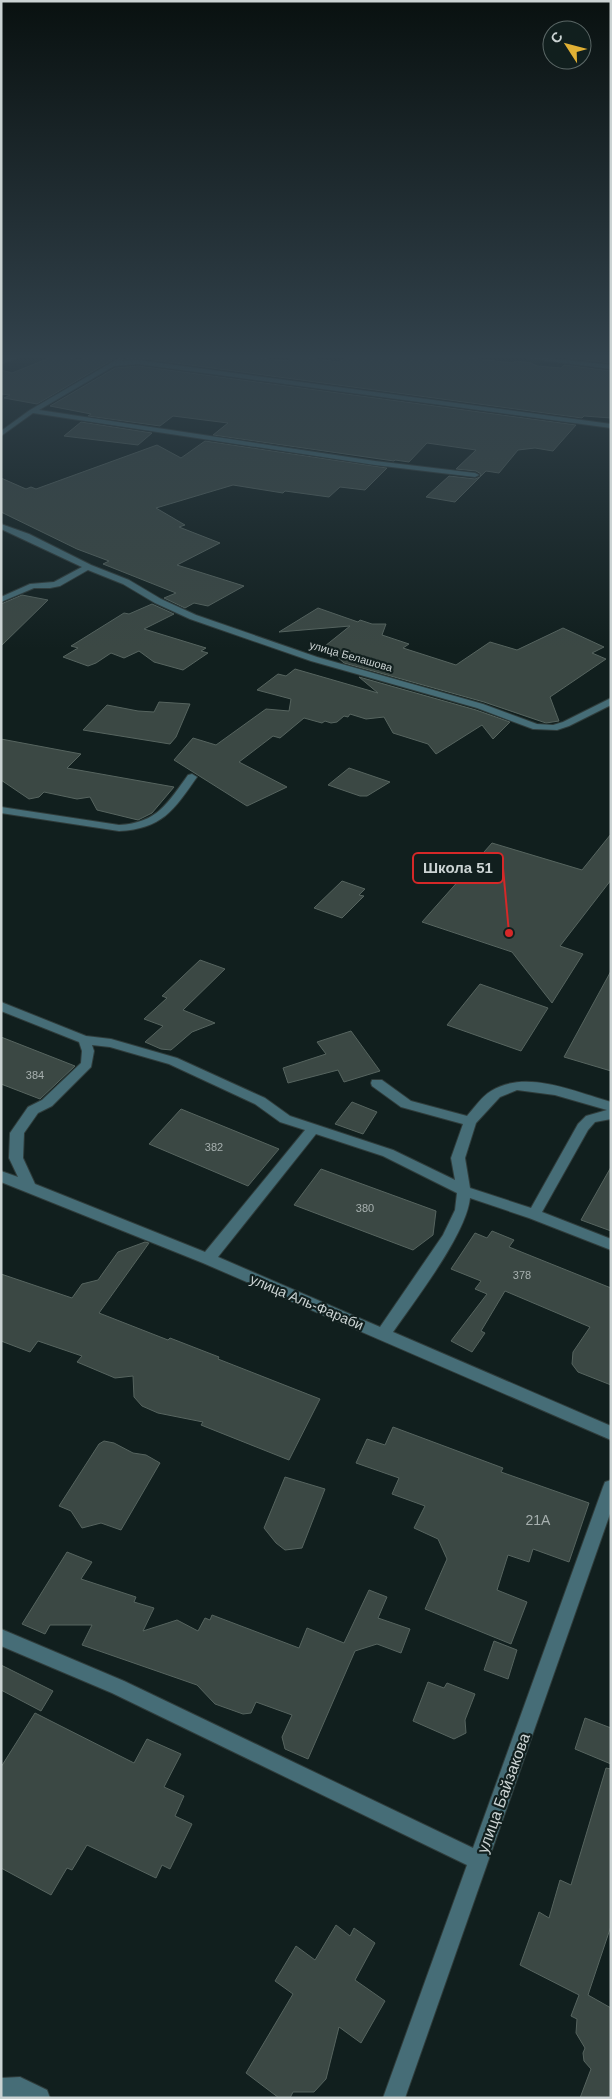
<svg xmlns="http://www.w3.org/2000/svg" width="612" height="2099" viewBox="0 0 612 2099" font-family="Helvetica,sans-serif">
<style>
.building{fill:#3b4844;stroke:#56645f}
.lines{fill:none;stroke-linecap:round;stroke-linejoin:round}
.minor-casing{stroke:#2f3c3b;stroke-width:2}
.minor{fill:#466d77;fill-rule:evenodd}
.labels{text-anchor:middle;stroke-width:4.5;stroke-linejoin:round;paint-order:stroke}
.far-street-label{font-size:11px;fill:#cbd3d3;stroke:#111f1e}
.number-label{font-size:11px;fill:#a7b0af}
.street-label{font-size:14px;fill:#cbd3d3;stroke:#111f1e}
.near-number-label{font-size:14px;fill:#a7b0af}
.near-street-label{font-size:16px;fill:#cbd3d3;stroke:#111f1e}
.leader{fill:none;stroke:#d62828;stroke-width:2}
.callout-dot{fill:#d62828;stroke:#111f1e;stroke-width:2}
.callout{fill:#111f1e;stroke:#d62828;stroke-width:2}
.callout-label{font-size:15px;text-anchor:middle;font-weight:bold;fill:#cbd3d3}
</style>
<rect width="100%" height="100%" fill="#111f1e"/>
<!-- building -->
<g class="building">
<polygon points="57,355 80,360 88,355 119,356 37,404 4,398 10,395 1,394 1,370 12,373"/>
<polygon points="130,355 233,355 287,361 293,356 339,362 348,356 369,358 372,355 463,355 461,357 513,363 515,361 531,363 537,366 561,368 564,365 611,371 611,418 584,416 582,418 138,358 126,359 123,356"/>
<polygon points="571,355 611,355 611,363 568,358"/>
<polygon points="138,366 576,425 553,451 535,448 518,450 499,473 486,471 455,502 426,497 449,476 475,479 480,477 481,474 476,471 456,469 476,450 427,443 409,462 395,460 394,461 213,435 228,423 173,416 160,426 88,416 91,414 50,406 115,368"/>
<polygon points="81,422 152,433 138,445 64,436"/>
<polygon points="205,441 387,468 365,490 340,487 329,497 285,491 283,493 233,485 156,508 185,525 179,527 220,543 177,565 244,586 208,606 194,603 185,608 164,598 176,593 103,564 109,561 77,549 1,512 1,478 26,489 31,487 36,489 157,445 181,458"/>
<polygon points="22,595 48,600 1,646 1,604"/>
<polygon points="152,604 174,614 144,629 206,648 201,651 208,653 183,670 154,662 139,651 124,658 111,653 96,663 88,666 63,657 78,648 71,646 124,613 129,614"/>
<polygon points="318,608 358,622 360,620 372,624 386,624 382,635 409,644 403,648 456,665 490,642 517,650 563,628 604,647 592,653 606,659 550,697 559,721 546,723 484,702 344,663 325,646 350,626 279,632"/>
<polygon points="295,669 378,693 359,677 476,710 510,722 493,739 482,725 436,754 428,744 393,733 384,717 366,719 350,714 348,717 344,716 337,722 331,723 325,721 322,723 304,718 280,738 273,736 239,762 287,787 247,806 174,760 193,738 216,745 266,709 289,711 291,699 257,690 278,674 286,676"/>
<polygon points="159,702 190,704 176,737 170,744 83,730 107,705 138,711 154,712"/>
<polygon points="1,739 81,754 67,768 174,787 152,813 138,820 97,810 90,797 77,799 44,792 39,797 29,799 1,780"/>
<polygon points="349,768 390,782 367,796 360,796 328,785"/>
<polygon points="611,834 611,880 560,946 583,954 552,1003 512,952 422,922 492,843 582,870"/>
<polygon points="342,881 365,889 359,895 364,896 342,918 314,908"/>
<polygon points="200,960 225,969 183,1010 215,1023 192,1032 171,1050 161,1049 145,1042 163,1026 144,1019 167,998 162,996"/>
<polygon points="611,971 611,1071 564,1057"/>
<polygon points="480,984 548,1008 521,1051 447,1025"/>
<polygon points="351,1031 380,1071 344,1082 338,1070 288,1083 283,1068 326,1054 317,1042"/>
<polygon points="1,1037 75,1066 40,1099 1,1084"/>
<polygon points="352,1102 377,1112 363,1134 335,1124"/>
<polygon points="181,1109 279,1149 248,1186 149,1144"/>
<polygon points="611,1167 611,1231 581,1220"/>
<polygon points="321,1169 436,1211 433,1235 413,1250 294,1205"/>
<polygon points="492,1231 514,1240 509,1247 611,1288 611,1385 578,1372 572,1364 573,1352 590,1327 505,1291 481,1331 485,1333 472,1352 451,1341 487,1294 475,1289 481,1281 451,1269 475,1233 487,1238"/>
<polygon points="145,1242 149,1243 99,1313 168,1340 170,1338 219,1357 218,1359 320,1399 289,1460 201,1425 203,1422 158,1413 142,1406 134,1397 133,1376 115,1378 77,1362 82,1356 38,1341 30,1352 1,1341 1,1274 72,1298 82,1284 98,1280 118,1252"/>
<polygon points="393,1427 503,1468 501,1472 589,1503 569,1562 533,1549 529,1562 508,1555 497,1590 527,1602 511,1644 425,1609 447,1559 438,1539 414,1528 425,1506 392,1494 399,1478 356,1463 367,1439 385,1445"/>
<polygon points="104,1441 114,1443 133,1453 146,1455 160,1463 121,1530 101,1523 82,1528 71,1511 59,1506 99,1444"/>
<polygon points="285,1477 325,1489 302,1548 285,1550 276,1543 264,1528"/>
<polygon points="67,1552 92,1562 81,1579 136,1597 134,1602 154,1608 143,1631 177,1620 198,1631 205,1618 210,1620 212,1615 299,1648 307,1628 344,1643 369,1590 387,1597 378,1618 410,1629 401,1653 377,1644 355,1651 308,1759 285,1749 282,1737 292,1715 256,1702 251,1713 243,1714 215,1704 197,1685 82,1645 92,1625 50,1625 45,1634 22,1624"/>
<polygon points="494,1641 517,1650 508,1679 484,1670"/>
<polygon points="1,1665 53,1691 41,1711 1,1690"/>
<polygon points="428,1682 444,1688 447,1683 475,1694 465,1720 466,1733 454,1739 413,1721"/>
<polygon points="35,1713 134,1763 147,1739 181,1754 164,1787 184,1796 175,1816 192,1824 170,1869 162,1865 156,1878 87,1845 72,1870 67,1868 51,1895 1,1868 1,1767"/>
<polygon points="585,1718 611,1728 611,1764 575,1749"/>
<polygon points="606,1768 611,1769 611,1926 588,1995 611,2008 611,2098 580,2098 591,2069 584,2061 583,2053 585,2048 576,2033 577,2019 571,2016 579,1995 520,1965 539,1912 549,1918 560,1880 571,1885"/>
<polygon points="336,1925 350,1936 354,1928 375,1943 355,1980 385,2001 361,2043 339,2027 326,2079 314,2092 293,2092 290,2098 279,2098 246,2073 293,1994 275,1981 296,1946 315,1960"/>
</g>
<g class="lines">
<defs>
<g id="minor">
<polygon points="17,355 25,355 1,364 1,360"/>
<polygon points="503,355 520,355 611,365 611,369"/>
<polygon points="121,357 124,359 121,361 138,360 611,424 611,428 138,364 114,366 39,410 375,461 475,473 479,475 475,477 375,465 33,413 1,436 1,431 30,410"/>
<polygon points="1,524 29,534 91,565 129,580 161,599 196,615 317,657 483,704 537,724 553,725 563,722 611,698 611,705 569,726 557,730 533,729 477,708 311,661 190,619 155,603 123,584 88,570 60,586 50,588 34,588 1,602 1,597 30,584 54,582 82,567 1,529"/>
<path d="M 192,774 L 197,777 C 174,810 162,829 119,831 L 1,813 L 1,807 L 119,825 C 157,823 168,803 188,775 Z"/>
<path d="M 1,1002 L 86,1036 L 111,1039 L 177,1058 L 265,1098 L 290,1116 L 393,1150 L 455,1180 L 451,1158 L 463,1124 L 401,1107 L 372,1086 L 371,1083 L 372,1080 L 382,1080 L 411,1101 L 467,1116 C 474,1108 482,1096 491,1091 C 526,1069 575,1092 611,1102 L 611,1119 L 595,1122 L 588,1130 L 542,1212 L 611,1239 L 611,1250 L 529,1218 L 470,1198 C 466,1235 415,1300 393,1332 L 611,1426 L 611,1440 L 203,1263 L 1,1182 L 1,1171 L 18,1177 L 9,1158 L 10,1133 L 28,1107 L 42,1100 L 81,1063 L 82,1051 L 79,1042 L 1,1011 ZM 92,1045 L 110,1047 L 169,1064 L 255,1104 L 280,1122 L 305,1130 L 205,1252 L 35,1184 L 23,1158 L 24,1133 L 38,1113 L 52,1106 L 91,1067 L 94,1051 ZM 517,1090 L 555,1095 L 607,1110 L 586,1116 L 578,1124 L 531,1208 L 470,1188 L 465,1158 L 476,1123 L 500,1097 ZM 316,1134 L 383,1156 L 457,1193 L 455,1210 L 443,1235 L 380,1327 L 218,1257 Z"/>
<polygon points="611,1480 611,1511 405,2098 383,2098 467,1865 112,1693 1,1646 1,1629 124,1681 473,1848 603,1487 605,1482"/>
<polygon points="20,2077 47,2090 50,2098 1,2098 1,2078"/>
</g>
</defs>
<!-- minor casing -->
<use href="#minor" class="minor-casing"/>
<!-- minor -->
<use href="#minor" class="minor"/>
</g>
<!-- sky -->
<linearGradient id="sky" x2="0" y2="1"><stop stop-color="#091110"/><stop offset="0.55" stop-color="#32424c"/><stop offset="1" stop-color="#32424c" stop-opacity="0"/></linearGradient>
<rect width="612" height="649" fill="url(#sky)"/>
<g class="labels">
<!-- far-street labels -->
<g class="far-street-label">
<text transform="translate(351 656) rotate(16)" y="4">улица Белашова</text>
</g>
<!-- number labels -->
<g class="number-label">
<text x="35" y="1079">384</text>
<text x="214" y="1151">382</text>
<text x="365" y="1212">380</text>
<text x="522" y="1279">378</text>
</g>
<!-- street labels -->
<g class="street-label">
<text transform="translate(307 1302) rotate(23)" y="5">улица Аль-Фараби</text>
</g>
<!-- near-number labels -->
<g class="near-number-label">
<text x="538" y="1525">21А</text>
</g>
<!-- near-street labels -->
<g class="near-street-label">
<text transform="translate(503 1793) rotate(-70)" y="6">улица Байзакова</text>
</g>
</g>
<!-- callouts -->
<path class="leader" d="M509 933L503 868"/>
<circle class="callout-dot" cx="509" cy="933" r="5"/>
<rect class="callout" x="413" y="853" width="90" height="30" rx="5"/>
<g class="callout-label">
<text x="458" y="873">Школа 51</text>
</g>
<!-- border -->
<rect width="612" height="2099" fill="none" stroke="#cbd3d3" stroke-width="5"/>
<!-- north arrow -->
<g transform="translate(567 45) rotate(306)"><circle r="24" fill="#111f1e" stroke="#5b6766"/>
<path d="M0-4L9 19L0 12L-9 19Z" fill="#e0b034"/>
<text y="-8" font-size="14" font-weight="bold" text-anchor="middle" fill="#cbd3d3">С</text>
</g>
</svg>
